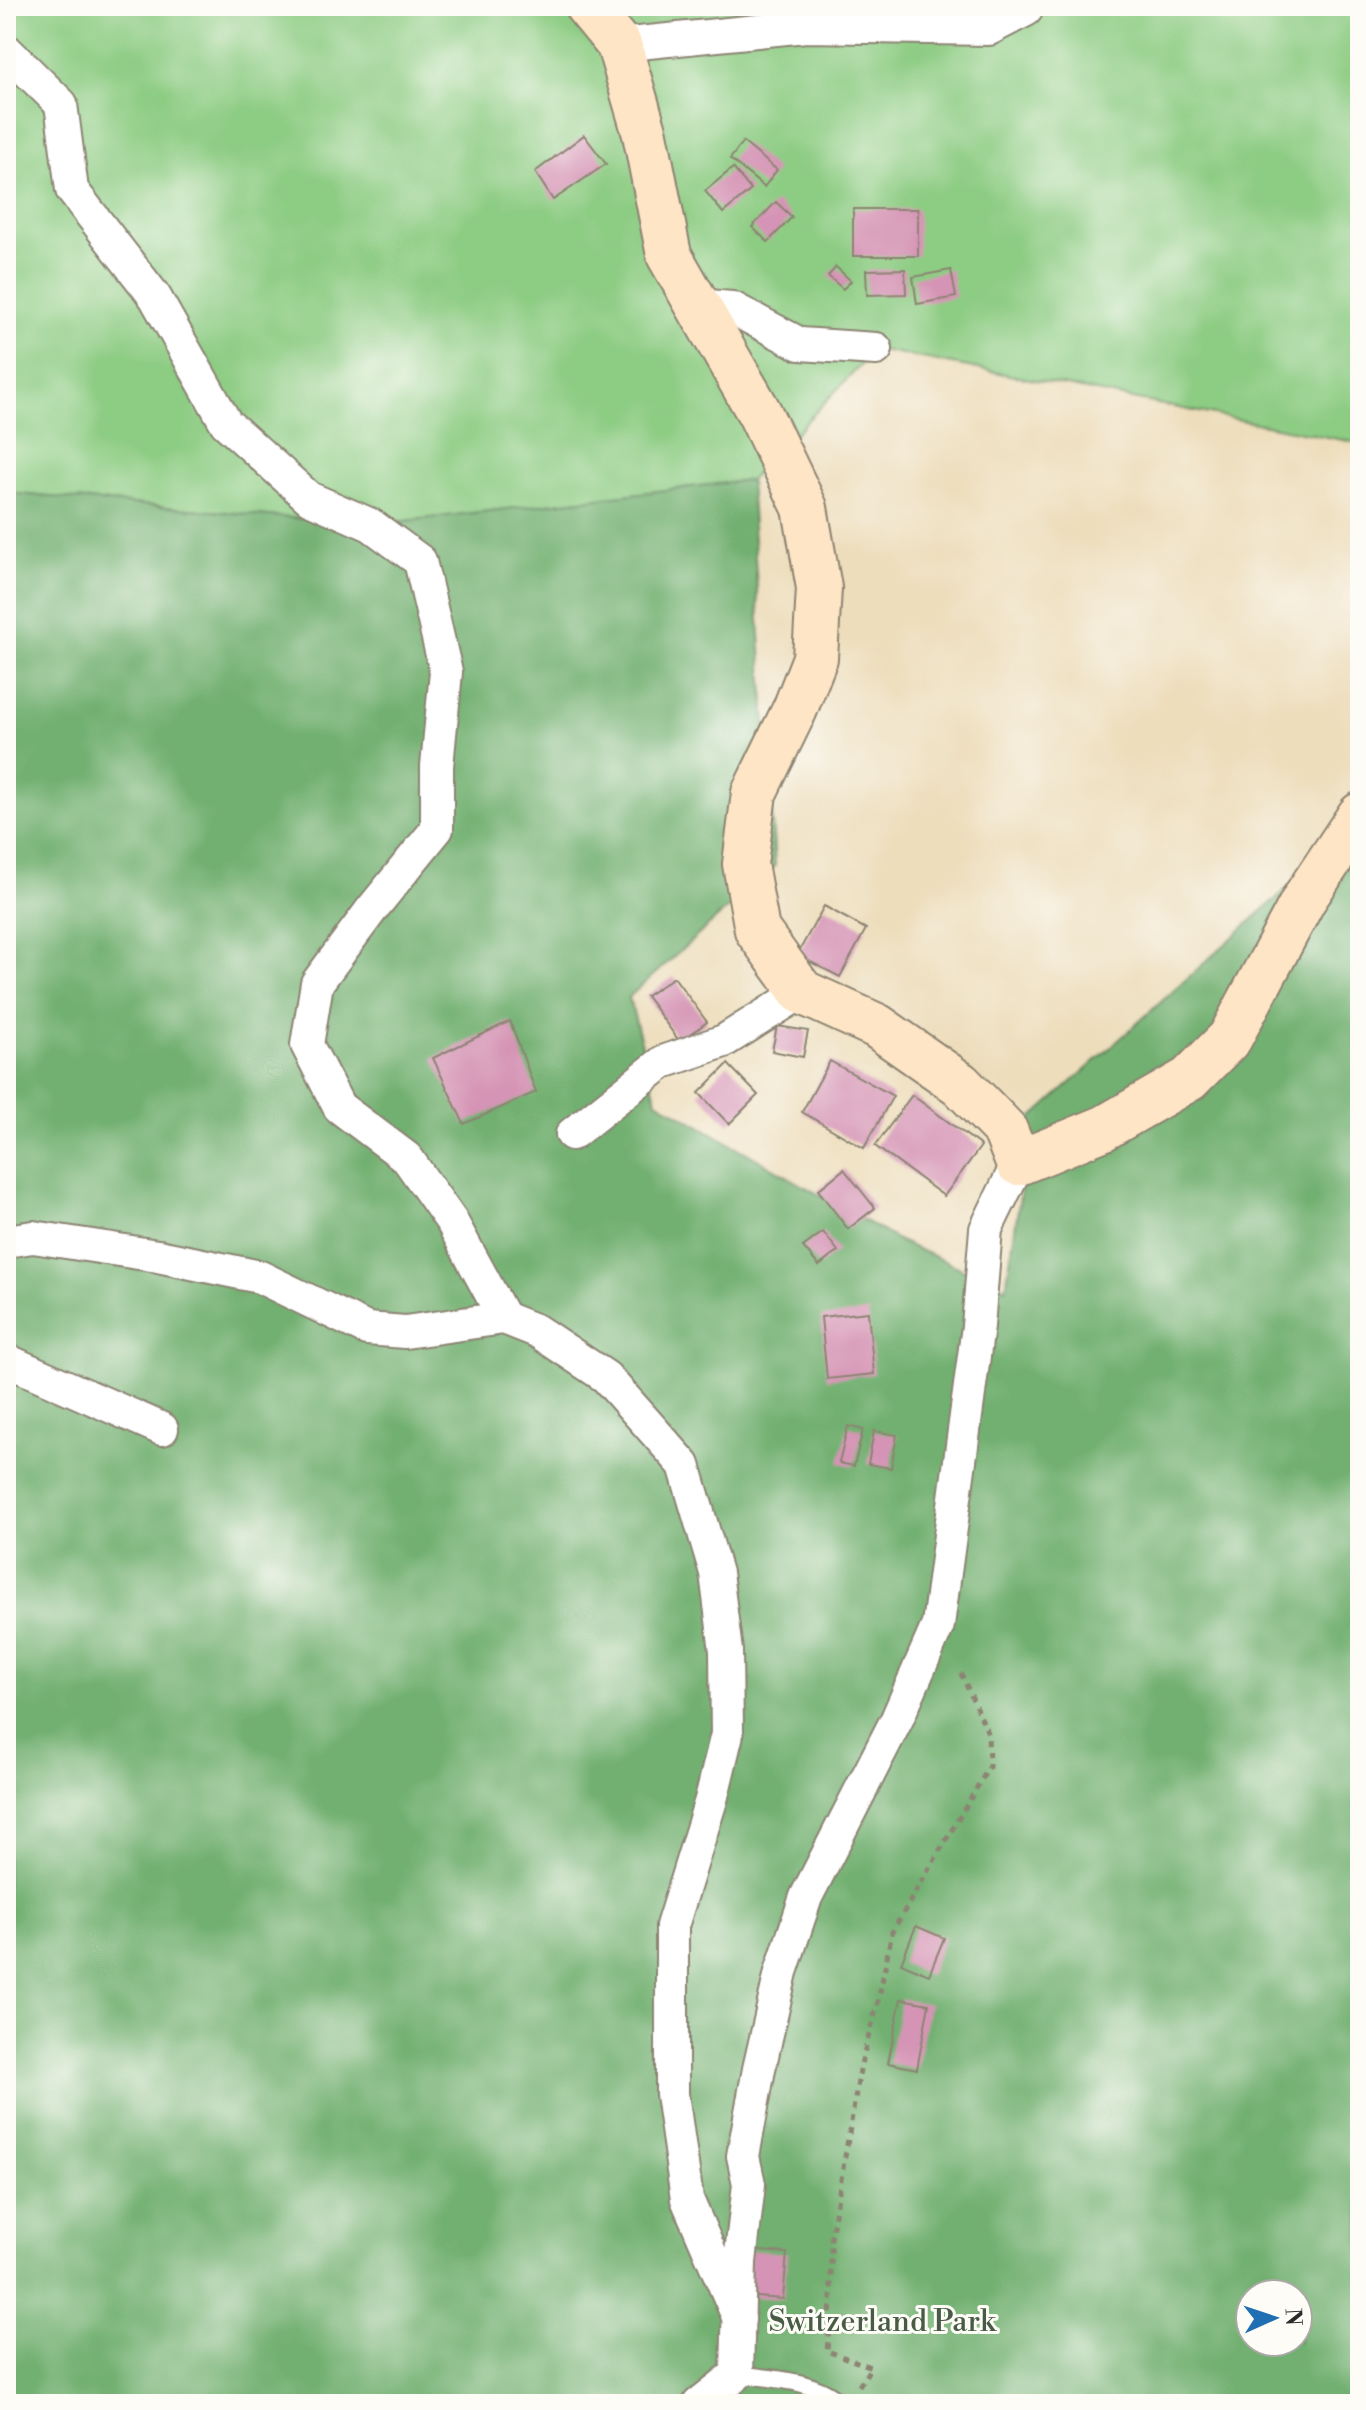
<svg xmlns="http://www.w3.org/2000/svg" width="1366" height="2410" viewBox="0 0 1366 2410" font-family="'Libre Bodoni',serif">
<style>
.green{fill:#8dcc83;stroke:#5c7c57;stroke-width:2}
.forest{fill:#72b071;stroke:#4e6e4e;stroke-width:2;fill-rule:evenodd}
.building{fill:#d594b5}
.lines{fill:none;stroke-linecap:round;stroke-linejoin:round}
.lane-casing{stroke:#8c8473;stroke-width:20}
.street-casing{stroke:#8c8473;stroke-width:36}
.secondary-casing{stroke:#8c8473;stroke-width:48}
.path{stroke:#8c8473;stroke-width:5;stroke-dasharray:6 6;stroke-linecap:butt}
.lane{stroke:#fff;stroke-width:16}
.street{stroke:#fff;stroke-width:32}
.secondary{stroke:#fee5c5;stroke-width:44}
.labels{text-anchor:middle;stroke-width:6;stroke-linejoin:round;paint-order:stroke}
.park-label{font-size:30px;fill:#485b45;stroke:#fdfcf7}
</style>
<rect width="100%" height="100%" fill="#fdfcf7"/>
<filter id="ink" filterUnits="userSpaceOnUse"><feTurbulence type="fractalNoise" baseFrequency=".0125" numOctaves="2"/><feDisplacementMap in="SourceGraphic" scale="16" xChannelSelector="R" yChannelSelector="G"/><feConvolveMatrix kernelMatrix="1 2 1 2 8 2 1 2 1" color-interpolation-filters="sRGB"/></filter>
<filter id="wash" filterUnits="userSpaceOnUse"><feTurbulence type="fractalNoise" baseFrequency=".006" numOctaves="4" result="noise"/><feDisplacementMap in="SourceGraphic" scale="32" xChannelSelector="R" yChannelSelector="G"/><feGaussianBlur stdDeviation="1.8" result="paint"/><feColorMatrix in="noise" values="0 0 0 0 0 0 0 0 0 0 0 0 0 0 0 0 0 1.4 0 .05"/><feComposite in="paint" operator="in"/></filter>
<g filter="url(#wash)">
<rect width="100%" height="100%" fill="#edddbb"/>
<!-- green -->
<polygon class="green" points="6,6 1360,6 1360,458 1358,443 876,349 750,480 371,525 6,493"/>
<!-- forest -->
<path class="forest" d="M 750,480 L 775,866 L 629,997 L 657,1101 L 901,1242 L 1006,1288 L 1032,1118 L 1360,823 L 1360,2404 L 6,2404 L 6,493 L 371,525 ZM 1250,2294 L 1298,2294 L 1298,2342 L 1250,2342 Z"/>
<g id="blocks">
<!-- building -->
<g class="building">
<polygon points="584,135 606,164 553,200 535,172"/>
<polygon points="743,142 777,170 764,187 730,159"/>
<polygon points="733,168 751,190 723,213 705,191"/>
<polygon points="776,202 792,217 768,242 752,227"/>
<rect x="853" y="209" width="65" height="47"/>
<polygon points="836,267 851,281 843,289 828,276"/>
<polygon points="905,269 906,294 867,295 866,270"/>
<polygon points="951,270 956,297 917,304 913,277"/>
<polygon points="824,906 866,929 840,977 797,955"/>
<polygon points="674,977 707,1022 680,1042 646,996"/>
<polygon points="510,1021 536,1092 464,1124 433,1058"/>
<polygon points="777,1026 808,1031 803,1057 772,1051"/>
<polygon points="830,1061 893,1096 864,1148 802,1112"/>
<polygon points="728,1064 758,1095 729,1124 699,1093"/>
<polygon points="912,1095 981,1146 944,1196 875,1146"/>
<polygon points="844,1169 875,1208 848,1229 818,1190"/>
<polygon points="823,1232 838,1251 819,1266 803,1247"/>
<polygon points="868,1312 874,1374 827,1379 821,1317"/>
<polygon points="848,1426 863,1430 854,1466 839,1463"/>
<polygon points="874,1431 897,1435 891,1468 868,1464"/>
<polygon points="916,1926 944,1938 929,1975 901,1963"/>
<polygon points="901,1999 929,2004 917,2069 888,2063"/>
<polygon points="748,2250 787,2253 783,2299 745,2296"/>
</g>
</g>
</g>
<g filter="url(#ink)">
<use href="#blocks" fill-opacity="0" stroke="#8c8473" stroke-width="2"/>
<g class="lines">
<defs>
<path id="lane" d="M 737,2374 C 770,2379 816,2379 841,2404"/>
<g id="street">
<polyline points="619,45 806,26 989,29 1026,10 1026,6"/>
<polyline points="6,50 61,104 72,190 155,297 226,423 309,498 371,525 420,561 446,672 437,766 437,829 372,909 317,983 307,1045 339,1107 407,1158 452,1222 504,1318"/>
<polyline points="696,305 732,308 800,344 876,349"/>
<polyline points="572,1134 663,1062 724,1041 802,992"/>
<polyline points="6,1241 33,1237 158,1256 260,1277 367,1329 405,1332 504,1318 537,1331 606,1377 684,1465 716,1573 726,1651 727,1734 711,1800 672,1926 672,2094 687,2199 739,2319"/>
<polyline points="6,1360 162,1429"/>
<polyline points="699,2404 737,2374 740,2262 749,2184 743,2156 759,2069 781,1972 806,1897 897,1719 938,1625 978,1326 986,1229 1018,1163"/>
</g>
<polyline id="secondary" points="587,6 619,45 645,134 669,255 760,414 805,508 819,588 815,658 795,709 754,793 745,864 757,930 802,992 877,1026 960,1084 1005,1130 1018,1163 1104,1128 1189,1079 1230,1038 1304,899 1360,815"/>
</defs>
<!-- lane casing -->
<use href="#lane" class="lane-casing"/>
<!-- street casing -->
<use href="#street" class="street-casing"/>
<!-- secondary casing -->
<use href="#secondary" class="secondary-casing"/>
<!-- path -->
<polyline class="path" points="859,2386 871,2367 827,2351 831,2303 831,2237 861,2064 878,2002 892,1932 989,1767 988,1733 959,1669"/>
<!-- lane -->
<use href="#lane" class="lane"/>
<!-- street -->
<use href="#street" class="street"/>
<!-- secondary -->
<use href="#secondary" class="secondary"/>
</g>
</g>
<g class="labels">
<!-- park labels -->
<g class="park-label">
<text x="882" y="2331">Switzerland Park</text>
</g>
</g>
<!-- margin -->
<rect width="1366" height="2410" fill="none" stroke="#fdfcf7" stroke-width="32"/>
<!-- north arrow -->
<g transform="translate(1274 2318) rotate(87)"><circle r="38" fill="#fdfcf7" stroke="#a9a8a5" stroke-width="2"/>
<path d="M0-6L14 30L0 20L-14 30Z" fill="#1f6fb2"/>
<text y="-12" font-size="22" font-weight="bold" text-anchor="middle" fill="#2b2b2b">N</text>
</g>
</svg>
